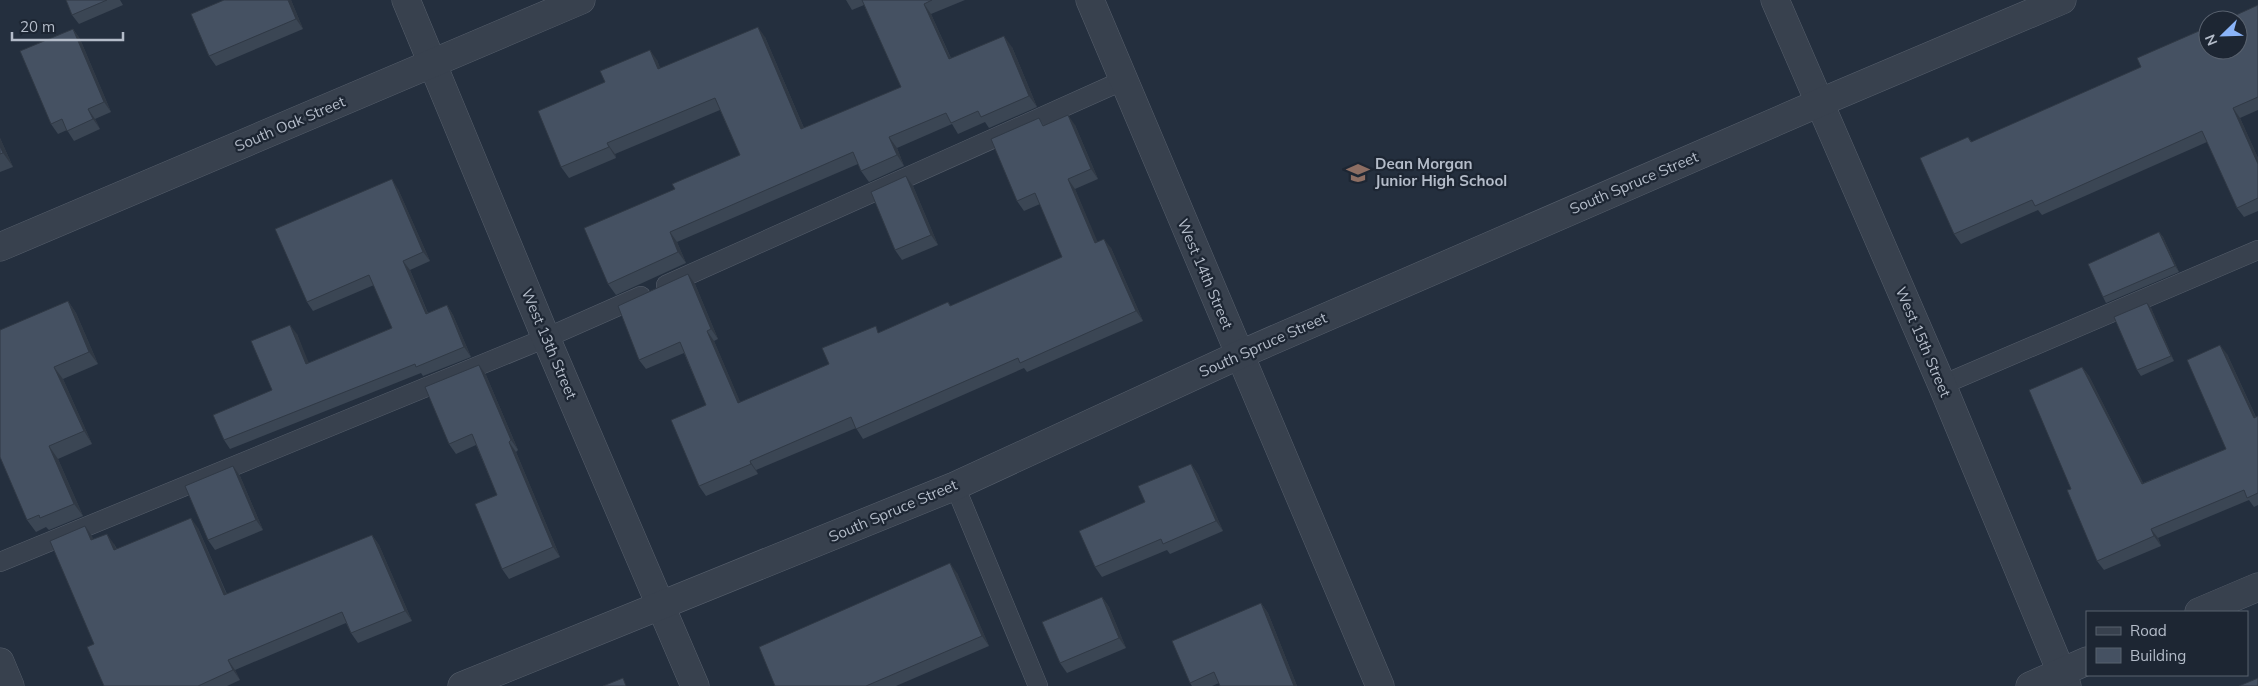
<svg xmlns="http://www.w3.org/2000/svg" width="2258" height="686" viewBox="0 0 2258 686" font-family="Mulish,sans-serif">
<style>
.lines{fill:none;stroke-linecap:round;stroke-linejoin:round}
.lane-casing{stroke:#565f6c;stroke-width:20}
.street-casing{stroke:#565f6c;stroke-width:29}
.lane{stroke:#38414e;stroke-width:19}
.street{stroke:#38414e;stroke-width:28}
.wall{fill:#3b4654}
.shaded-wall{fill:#303945}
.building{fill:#455162;stroke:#303945}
.labels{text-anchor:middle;stroke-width:4.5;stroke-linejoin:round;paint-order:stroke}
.street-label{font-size:15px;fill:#b4bcc9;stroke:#1d2633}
.poi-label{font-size:15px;font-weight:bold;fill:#b4bcc9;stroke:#1d2633;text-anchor:start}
</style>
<rect width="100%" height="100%" fill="#242f3e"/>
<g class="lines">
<defs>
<g id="lane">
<polyline points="666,285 1124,80"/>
<polyline points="1942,385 2258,250"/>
<polyline points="955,486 1038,686"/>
<polyline points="0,562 546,338 641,296"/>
</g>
<g id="street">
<polyline points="406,0 546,338 695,686"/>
<polyline points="1090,0 1380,686"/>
<polyline points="1775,0 1942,385 2067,686"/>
<polyline points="0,247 581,0"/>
<polyline points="2199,612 2258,587"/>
<polyline points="0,662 10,686"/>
<polyline points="462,686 955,486 1239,355 1819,103 2062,0"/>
<polyline points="2030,686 2087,661"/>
</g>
</defs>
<!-- lane casing -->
<use href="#lane" class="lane-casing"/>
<!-- street casing -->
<use href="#street" class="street-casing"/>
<!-- lane -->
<use href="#lane" class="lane"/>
<!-- street -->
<use href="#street" class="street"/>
</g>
<!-- wall -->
<g class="wall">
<polygon points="66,0 120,0 123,5 79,24 72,15"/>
<polygon points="224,0 291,0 303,29 216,66 209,56"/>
<polygon points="846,0 965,0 931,14 951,58 1012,47 1037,107 989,128 985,122 958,134 952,124 897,148 904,166 869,182 861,171 858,164 677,242 686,263 616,295 608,284 675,189 740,155 720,110 615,154 616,158 569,178 561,167 605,82 657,60 660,68 765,37 804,128 901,87 864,5 852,10"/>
<polygon points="2258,5 2258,110 2240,118 2258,158 2258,211 2244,217 2237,208 2207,142 2042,215 2038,210 1961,244 1954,234 1968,137 1972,142 2141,67"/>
<polygon points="73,29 80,39 111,112 95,119 100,129 74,141 67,130 58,134 51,124"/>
<polygon points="1039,118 1044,125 1075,125 1098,179 1075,189 1097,242 1111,248 1143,321 1027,372 1024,368 863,439 856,428 756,470 758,474 706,496 699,486 706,405 684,353 646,369 639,360 695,284 718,339 714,341 740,402 829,364 880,332 948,302 951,306 1062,257 1040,204 1024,211 1017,201"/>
<polygon points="0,138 13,167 0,172"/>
<polygon points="906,176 913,186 938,245 902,260 895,250"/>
<polygon points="398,189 430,261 410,270 428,313 447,305 453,315 471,357 423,376 421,373 230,449 224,440 272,390 297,334 308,363 392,328 374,285 313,311 307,302"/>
<polygon points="2159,232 2163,237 2179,272 2106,303 2103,297"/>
<polygon points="68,301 76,313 98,364 63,379 92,444 58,459 83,516 49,530 46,527 36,532 27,520 0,457"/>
<polygon points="2151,308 2174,361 2141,376 2137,370"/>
<polygon points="2227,354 2256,417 2258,416 2258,505 2254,507 2249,500 2158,538 2161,546 2104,570 2097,561 2071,489 2082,367 2089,376 2143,483 2226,449"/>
<polygon points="486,375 518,450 516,452 560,557 509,579 502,569 497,495 476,445 456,454 449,444"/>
<polygon points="1191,464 1198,474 1223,531 1170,554 1167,550 1102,577 1095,567 1145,502"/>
<polygon points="240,476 263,530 215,550 208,540"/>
<polygon points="85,526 93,540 114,544 117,549 198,528 227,594 372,535 379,545 412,621 358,643 351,633 346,623 235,670 240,680 227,686 104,686 94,644"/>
<polygon points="957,573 989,646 896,686 775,686"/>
<polygon points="1102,597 1109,607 1126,648 1067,673 1060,663"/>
<polygon points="1261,603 1268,613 1297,686 1220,686 1219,683 1212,686 1192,686 1190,683"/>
</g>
<!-- shaded-wall -->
<g class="shaded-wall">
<polygon points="288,0 291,0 303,29 296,19"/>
<polygon points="924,4 931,14 956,70 949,59"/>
<polygon points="758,27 765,37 809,140 801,129"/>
<polygon points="73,29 80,39 111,112 104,102"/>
<polygon points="1004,36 1012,47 1037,107 1029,96"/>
<polygon points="650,50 657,60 665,80 658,69"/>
<polygon points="2233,108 2240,118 2258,158 2258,164"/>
<polygon points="88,109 95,119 100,129 93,119"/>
<polygon points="1068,115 1075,125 1098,179 1091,169"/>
<polygon points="889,137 897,148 904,166 897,155"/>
<polygon points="0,138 13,167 3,153 0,146"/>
<polygon points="607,143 615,154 616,158 609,147"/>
<polygon points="906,176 913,186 938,245 931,235"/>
<polygon points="392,179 398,189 430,261 423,252"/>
<polygon points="1068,179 1075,189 1102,252 1095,243"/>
<polygon points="670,232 677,242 686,263 678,252"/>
<polygon points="2159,232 2163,237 2179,272 2175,266"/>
<polygon points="1104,239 1111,248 1143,321 1136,311"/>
<polygon points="403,261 410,270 432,324 426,314"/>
<polygon points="688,274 695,284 718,339 711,329"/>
<polygon points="68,301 76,313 98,364 89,352"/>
<polygon points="2147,303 2151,308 2174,361 2171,356"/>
<polygon points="447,305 453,315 471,357 464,347"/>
<polygon points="290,325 297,334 313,373 306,364"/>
<polygon points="707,331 714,341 745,413 738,403"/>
<polygon points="2220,345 2227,354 2258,422 2254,418"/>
<polygon points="479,365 486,375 518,450 511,440"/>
<polygon points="54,367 63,379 92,444 84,431"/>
<polygon points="2082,367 2089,376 2148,493 2142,484"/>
<polygon points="509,442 516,452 560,557 553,547"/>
<polygon points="49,446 58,459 83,516 74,504"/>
<polygon points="750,461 756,470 758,474 751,464"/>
<polygon points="1191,464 1198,474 1223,531 1216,521"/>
<polygon points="233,466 240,476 263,530 256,520"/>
<polygon points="191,518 198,528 231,605 224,595"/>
<polygon points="85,526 92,536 98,550 91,540"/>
<polygon points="2151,529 2158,538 2161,546 2154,536"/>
<polygon points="107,534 114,544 121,560 114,550"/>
<polygon points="372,535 379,545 412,621 405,611"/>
<polygon points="950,563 957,573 989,646 982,636"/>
<polygon points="1102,597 1109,607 1126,648 1119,638"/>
<polygon points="1261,603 1268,613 1297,686 1294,686"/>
<polygon points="228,660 235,670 240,680 233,670"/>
</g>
<!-- building -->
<g class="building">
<polygon points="66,0 107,0 72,15"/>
<polygon points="224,0 288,0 296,19 209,56 191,14"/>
<polygon points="862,0 932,0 924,4 949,59 1004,36 1029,96 981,117 978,111 951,123 946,113 889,137 897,155 861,171 853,152 670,232 678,252 608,284 584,228 675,189 672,184 740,155 715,98 607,143 609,147 561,167 538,111 605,82 600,71 650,50 658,69 758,27 801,129 901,87"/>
<polygon points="2258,5 2258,97 2233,108 2258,164 2258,198 2237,208 2202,131 2035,206 2032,200 1954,234 1920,158 1968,137 1971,142 2141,67 2137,58 2208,27 2208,50 2238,50 2238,20 2225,20"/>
<polygon points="73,29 104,102 88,109 93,119 67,131 62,119 51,124 20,51"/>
<polygon points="1068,115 1091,169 1068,179 1095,243 1104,239 1136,311 1020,363 1018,358 856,429 851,417 750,461 751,464 699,486 671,420 706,405 680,342 639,360 618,306 688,274 711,329 707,331 738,403 829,364 822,348 876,326 878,333 948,302 950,306 1062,257 1035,193 1017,201 991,139 1039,118 1043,126"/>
<polygon points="0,146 3,153 0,154"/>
<polygon points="906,176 931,235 895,250 871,192"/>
<polygon points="392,179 423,252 403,261 426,314 447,305 464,347 416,367 415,364 224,440 213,415 272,390 251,341 290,325 306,364 392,328 369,275 307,302 275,229"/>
<polygon points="2159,232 2175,266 2103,297 2088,264"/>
<polygon points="68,301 89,352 54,367 84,431 49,446 74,504 40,518 39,515 27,520 0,457 0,330"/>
<polygon points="2147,303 2171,356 2137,370 2114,317"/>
<polygon points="2220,345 2254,418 2258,416 2258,493 2247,498 2244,490 2151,529 2154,536 2097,561 2067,490 2071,489 2029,390 2082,367 2142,484 2226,449 2187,360"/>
<polygon points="479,365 511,440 509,442 553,547 502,569 475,504 497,495 472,434 449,444 425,387"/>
<polygon points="1191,464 1216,521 1163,544 1161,539 1095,567 1079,531 1145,502 1138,486"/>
<polygon points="233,466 256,520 208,540 185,486"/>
<polygon points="191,518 224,595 372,535 405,611 351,633 342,612 228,660 233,670 198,686 104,686 87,647 94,644 50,541 85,526 91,540 107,534 114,550"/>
<polygon points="950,563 982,636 866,686 775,686 759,647"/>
<polygon points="1102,597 1119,638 1060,663 1042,622"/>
<polygon points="1261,603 1294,686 1220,686 1214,672 1190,683 1172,641"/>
<polygon points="623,678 626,686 603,686"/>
<polygon points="2258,678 2258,686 2239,686"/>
</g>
<!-- icons -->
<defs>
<symbol id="school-bare" viewBox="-9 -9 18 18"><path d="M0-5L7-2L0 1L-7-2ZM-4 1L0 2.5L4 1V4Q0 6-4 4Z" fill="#8d6e63" stroke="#1d2633" stroke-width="2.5" paint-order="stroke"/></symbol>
</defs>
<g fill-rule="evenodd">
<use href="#school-bare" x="1342" y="157" width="32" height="32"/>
</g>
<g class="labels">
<!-- street labels -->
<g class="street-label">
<text transform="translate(290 124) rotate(-23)" y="5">South Oak Street</text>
<text transform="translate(1634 183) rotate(-23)" y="5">South Spruce Street</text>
<text transform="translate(1205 274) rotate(67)" y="5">West 14th Street</text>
<text transform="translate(1923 342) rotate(67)" y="5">West 15th Street</text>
<text transform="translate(549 344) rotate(67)" y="5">West 13th Street</text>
<text transform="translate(1263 345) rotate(-24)" y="5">South Spruce Street</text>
<text transform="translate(893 511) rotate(-23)" y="5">South Spruce Street</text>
</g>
<!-- poi labels -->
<g class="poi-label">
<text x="1375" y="169">Dean Morgan<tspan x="1375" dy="17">Junior High School</tspan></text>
</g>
</g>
<!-- legend -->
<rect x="2086" y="611" width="162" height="65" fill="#1d2633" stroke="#59626f"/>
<rect x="2096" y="627" width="25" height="8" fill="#38414e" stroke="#59626f"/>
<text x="2130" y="636" font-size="15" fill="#b4bcc9">Road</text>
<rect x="2096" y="648" width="25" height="15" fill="#455162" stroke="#59626f"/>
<text x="2130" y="661" font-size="15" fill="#b4bcc9">Building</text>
<!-- north arrow -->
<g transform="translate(2223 35) rotate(247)"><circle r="24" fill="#1d2633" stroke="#59626f"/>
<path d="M0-4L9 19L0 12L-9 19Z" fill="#8ab4f8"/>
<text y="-8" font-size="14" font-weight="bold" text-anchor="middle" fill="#b4bcc9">N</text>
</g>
<!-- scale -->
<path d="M12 32v8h111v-8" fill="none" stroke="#b4bcc9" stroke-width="2.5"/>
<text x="20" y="32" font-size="15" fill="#b4bcc9" stroke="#1d2633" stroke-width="4" paint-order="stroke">20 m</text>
</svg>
